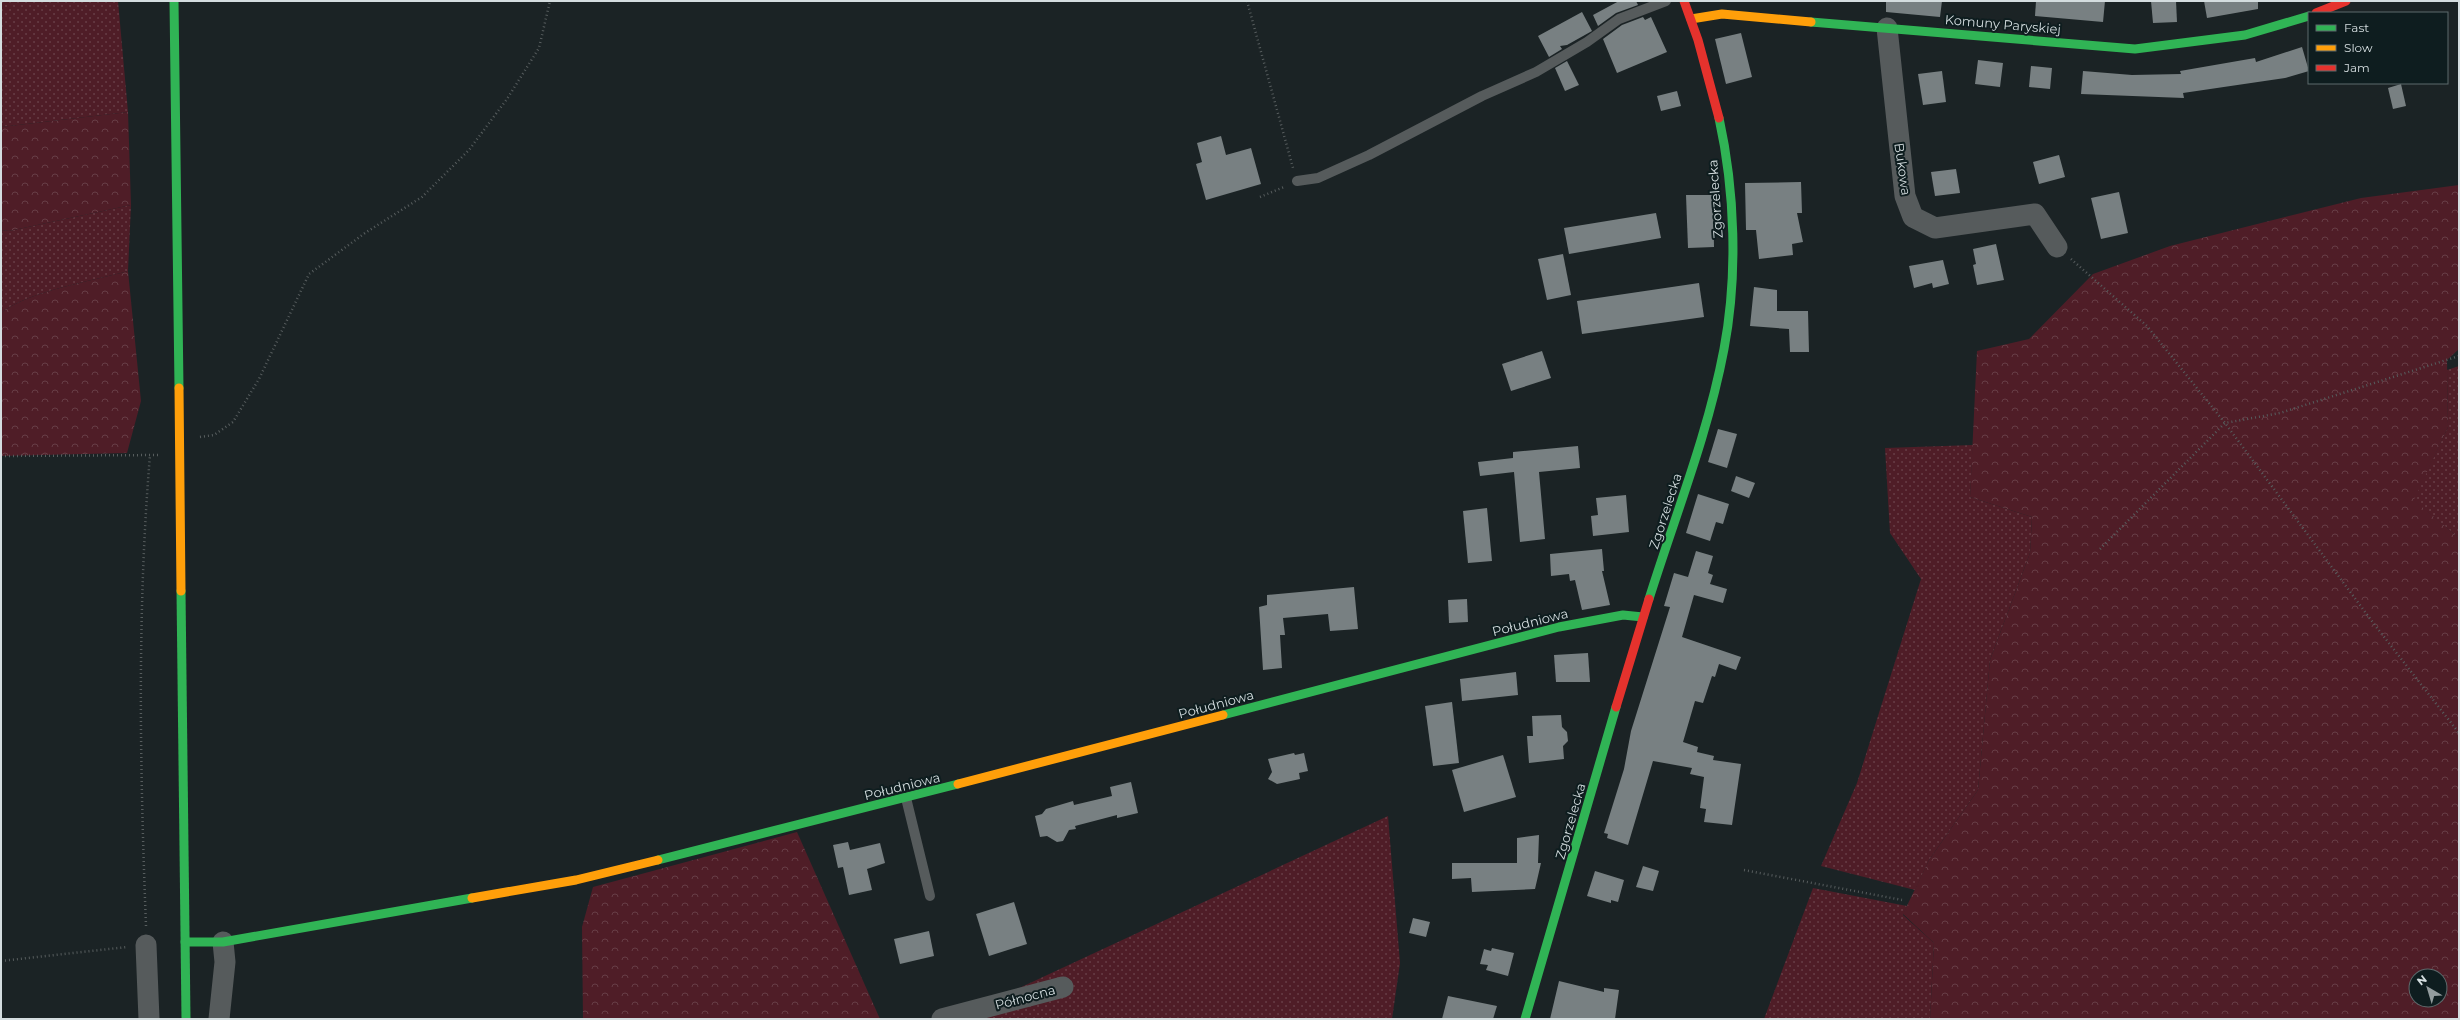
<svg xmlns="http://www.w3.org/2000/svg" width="2460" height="1020" viewBox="0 0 2460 1020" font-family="Montserrat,sans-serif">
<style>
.grass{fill:url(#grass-dots)}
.forest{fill:url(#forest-crowns);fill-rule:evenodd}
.building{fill:#788082}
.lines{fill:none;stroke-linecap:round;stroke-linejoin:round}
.path{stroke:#575d5e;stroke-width:2.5;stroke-dasharray:1 3;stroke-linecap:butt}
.lane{stroke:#565b5c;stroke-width:10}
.street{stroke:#565b5c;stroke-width:21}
.fast{stroke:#30b455;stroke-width:9}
.slow{stroke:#ff9f0a;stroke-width:9}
.jam{stroke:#e5322d;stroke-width:9}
.labels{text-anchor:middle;stroke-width:4;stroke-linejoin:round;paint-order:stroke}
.street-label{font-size:13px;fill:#d4dddf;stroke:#0e1d1f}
</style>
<defs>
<pattern id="grass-dots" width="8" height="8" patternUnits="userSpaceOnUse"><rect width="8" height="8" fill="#4f1d27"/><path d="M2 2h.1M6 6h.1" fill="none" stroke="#673d46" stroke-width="1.8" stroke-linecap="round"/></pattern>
<pattern id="forest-crowns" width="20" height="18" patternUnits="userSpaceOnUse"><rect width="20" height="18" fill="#4f1d27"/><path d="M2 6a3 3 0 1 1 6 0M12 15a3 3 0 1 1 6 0" fill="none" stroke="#673d46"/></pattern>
</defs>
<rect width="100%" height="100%" fill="#1b2325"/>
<!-- grass -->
<g class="grass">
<polygon points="1,1 118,1 128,112 1,127"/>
<path d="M 131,205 L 128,271 C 92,281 29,291 1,313 L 1,230 L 9,231 Z"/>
<polygon points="2459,366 2459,538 2413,500 2448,427 2447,370"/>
<polygon points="1973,445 1970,497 2032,517 2030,553 1990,660 1978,790 1929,860 1915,890 1821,866 1857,783 1921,579 1890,533 1885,448"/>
<polygon points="1388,816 1400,963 1392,1019 953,1019"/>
<polygon points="1813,888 1907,906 1903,915 1934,943 1930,1019 1764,1019"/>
</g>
<!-- forest -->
<g class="forest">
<polygon points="128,112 131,205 9,231 1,230 1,127"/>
<path d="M 2459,185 L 2459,349 L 2447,360 L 2448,427 L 2414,500 L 2459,538 L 2459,1019 L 1930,1019 L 1934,943 L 1903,914 L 1929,860 L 1978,790 L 1990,660 L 2030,553 L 2032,517 L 1970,497 L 1977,351 L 2029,339 L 2093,274 L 2170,246 L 2361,198 ZM 2416,976 L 2440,976 L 2440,1000 L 2416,1000 Z"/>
<path d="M 128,271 L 141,401 L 127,453 L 1,456 L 1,313 C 29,291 92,281 128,271 Z"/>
<polygon points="797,832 880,1019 583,1019 582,927 593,887"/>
</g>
<!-- building -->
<g class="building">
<polygon points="1619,1 1636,1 1638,5 1616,13 1598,26 1593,15"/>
<polygon points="1886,1 1942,1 1940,17 1886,12"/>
<polygon points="2036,1 2105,1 2103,22 2035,16"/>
<polygon points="2151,1 2176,1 2177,22 2153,23"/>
<polygon points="2204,1 2258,1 2258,9 2207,18"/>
<polygon points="1582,12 1592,31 1567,45 1560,46 1562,49 1549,57 1538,36"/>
<polygon points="1643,17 1645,20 1651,17 1667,52 1617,73 1603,39 1622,25"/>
<polygon points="1741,33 1752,77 1726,84 1715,39"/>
<polygon points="2302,47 2309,71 2285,78 2183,93 2184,98 2081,94 2083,71 2132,75 2181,74 2180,71 2255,58 2256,62"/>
<polygon points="1978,60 2003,63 2000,87 1975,84"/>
<polygon points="1567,61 1579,85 1565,91 1555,68"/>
<polygon points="2031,66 2052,68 2050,89 2029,87"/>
<polygon points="1942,71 1946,102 1923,105 1918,74"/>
<polygon points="2401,84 2406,106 2393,109 2388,88"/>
<polygon points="1677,91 1681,106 1661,111 1657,96"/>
<polygon points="1221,136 1226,155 1251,148 1261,184 1206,200 1196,164 1202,162 1197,143"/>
<polygon points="2059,155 2065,177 2039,184 2033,162"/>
<polygon points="1956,169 1960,193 1935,196 1931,172"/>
<polygon points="1801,182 1802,213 1797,213 1803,242 1792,244 1793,255 1759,259 1756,230 1746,230 1745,183"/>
<polygon points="2119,192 2128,233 2101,239 2091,198"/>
<polygon points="1686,195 1713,195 1714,247 1688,248"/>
<polygon points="1656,213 1661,238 1569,254 1564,228"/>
<polygon points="1996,244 2004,280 1977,285 1973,265 1976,264 1973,249"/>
<polygon points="1563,254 1571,295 1547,300 1538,259"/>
<polygon points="1943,260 1949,284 1933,288 1932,283 1914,288 1909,266"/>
<polygon points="1699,283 1704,317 1582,334 1577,301"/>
<polygon points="1754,287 1777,290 1777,311 1808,311 1809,352 1790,352 1789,329 1750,326"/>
<polygon points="1542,351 1551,378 1511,391 1502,364"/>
<polygon points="1718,429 1737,434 1727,468 1708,462"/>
<polygon points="1578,446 1580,468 1539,472 1545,539 1520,542 1514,472 1480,476 1478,462 1513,458 1513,452"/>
<polygon points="1736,476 1755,483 1749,498 1731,491"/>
<polygon points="1698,494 1729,504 1723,524 1716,522 1710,541 1686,533"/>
<polygon points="1626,495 1629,532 1593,536 1591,516 1598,515 1596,498"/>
<polygon points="1487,508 1492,561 1468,563 1463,511"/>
<polygon points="1602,549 1604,571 1602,571 1610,605 1582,610 1575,580 1570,581 1569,574 1551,576 1550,554"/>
<polygon points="1696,551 1713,556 1708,573 1713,575 1710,584 1727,589 1723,603 1694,595 1682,637 1741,657 1736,670 1719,664 1715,677 1712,676 1703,703 1695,701 1683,742 1698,747 1697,752 1714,756 1713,760 1741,764 1732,825 1704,822 1706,809 1700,808 1704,777 1690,774 1692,768 1653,761 1628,845 1607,838 1608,834 1604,833 1624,769 1631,731 1670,607 1664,606 1674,573 1688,577"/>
<polygon points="1354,587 1358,629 1330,631 1328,614 1283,618 1285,635 1280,635 1282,668 1263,670 1259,607 1267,605 1267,595"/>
<polygon points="1467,599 1468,622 1449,623 1448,600"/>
<polygon points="1588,653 1590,682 1556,682 1554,655"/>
<polygon points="1516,672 1518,695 1462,701 1460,679"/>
<polygon points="1452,702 1459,763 1433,766 1425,706"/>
<polygon points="1561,715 1562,727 1567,732 1568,741 1563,746 1564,759 1529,763 1527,736 1533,736 1532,716"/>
<polygon points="1294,753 1295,755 1304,753 1308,771 1299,773 1300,779 1277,784 1268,779 1272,772 1268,759"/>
<polygon points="1503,755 1516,797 1464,812 1452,770"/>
<polygon points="1131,782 1138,813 1117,818 1117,815 1075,826 1076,829 1069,830 1063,841 1057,842 1047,836 1040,837 1035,816 1042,814 1046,809 1073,801 1074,805 1112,796 1110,787"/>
<polygon points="1539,835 1538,863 1541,863 1535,889 1472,892 1471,878 1452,879 1452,863 1517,863 1517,838"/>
<polygon points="848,842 850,850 880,843 885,863 867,869 872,890 849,895 843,867 838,868 833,845"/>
<polygon points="1643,866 1659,871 1653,891 1636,887"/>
<polygon points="1595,871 1624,880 1618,902 1611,900 1611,903 1587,896"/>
<polygon points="1014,902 1027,944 989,956 976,914"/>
<polygon points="1413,918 1430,922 1426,937 1409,933"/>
<polygon points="929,931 934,956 900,964 894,939"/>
<polygon points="1492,948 1514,953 1508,976 1486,970 1488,965 1480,964 1484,949 1491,951"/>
<polygon points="1559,981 1604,992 1604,988 1619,990 1615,1019 1550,1019"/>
<polygon points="1448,996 1497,1006 1493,1019 1442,1019"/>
</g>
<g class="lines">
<!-- path -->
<g class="path">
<polyline points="1247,1 1293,168"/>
<polyline points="1260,197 1284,187"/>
<polyline points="2071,259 2147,326 2225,423 2374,624 2459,733"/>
<polyline points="200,437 214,435 233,422 259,379 309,274 365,233 422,197 469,150 507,99 539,48 550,1"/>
<polyline points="1,456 159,455"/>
<polyline points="2100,549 2225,423 2280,413 2459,356"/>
<polyline points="1744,870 1902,900"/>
<path d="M 146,926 C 140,769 137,612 150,455"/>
<polyline points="1,961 127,947"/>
</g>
<!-- lane -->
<g class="lane">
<polyline points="1297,181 1318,178 1369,155 1482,96 1536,72 1587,42 1619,19 1666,1"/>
<polyline points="906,798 930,896"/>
</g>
<!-- street -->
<g class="street">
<polyline points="1887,28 1905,196 1913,217 1935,228 2035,214 2057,247"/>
<polyline points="146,945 149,1019"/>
<polyline points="219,1019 225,962 223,942"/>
<polyline points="942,1019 1063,987"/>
</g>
<!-- fast -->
<g class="fast">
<polyline points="174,1 179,388"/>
<polyline points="1811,22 2135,49 2245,35 2309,16"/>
<polyline points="181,591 186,1019"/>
<path d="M 1649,599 C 1675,516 1708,434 1724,349 C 1738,275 1735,191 1719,118"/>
<polyline points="1223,715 1559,627 1623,615 1643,617"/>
<polyline points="658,860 958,784"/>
<polyline points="185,942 223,942 472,898"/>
<polyline points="1525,1019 1616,707"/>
</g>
<!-- slow -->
<g class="slow">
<polyline points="1691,19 1722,14 1811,22"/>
<polyline points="179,388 181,591"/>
<polyline points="958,784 1223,715"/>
<polyline points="472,898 576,880 658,860"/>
</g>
<!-- jam -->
<g class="jam">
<polyline points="1684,1 1698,40 1719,118"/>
<polyline points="2316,13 2346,1"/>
<polyline points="1616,707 1649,599"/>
</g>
</g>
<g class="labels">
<!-- street labels -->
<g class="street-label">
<text transform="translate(2003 24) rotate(5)" y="5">Komuny Paryskiej</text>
<text transform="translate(1903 169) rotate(82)" y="5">Bukowa</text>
<text transform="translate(1715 199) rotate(-94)" y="5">Zgorzelecka</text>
<text transform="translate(1665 511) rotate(-72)" y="5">Zgorzelecka</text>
<text transform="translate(1530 622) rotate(-14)" y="5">Południowa</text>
<text transform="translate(1216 704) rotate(-15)" y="5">Południowa</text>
<text transform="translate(902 786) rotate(-14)" y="5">Południowa</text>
<text transform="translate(1570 821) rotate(-74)" y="5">Zgorzelecka</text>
<text transform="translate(1025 997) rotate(-15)" y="5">Północna</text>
</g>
</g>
<!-- border -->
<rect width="2460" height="1020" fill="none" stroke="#d4dddf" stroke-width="4"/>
<!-- legend -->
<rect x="2308" y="12" width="140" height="72" fill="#0e1d1f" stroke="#5d6a6c"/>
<rect x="2316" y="25" width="20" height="6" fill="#30b455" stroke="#5d6a6c"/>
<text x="2344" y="32" font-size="12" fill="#d4dddf">Fast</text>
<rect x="2316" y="45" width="20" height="6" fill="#ff9f0a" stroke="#5d6a6c"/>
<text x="2344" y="52" font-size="12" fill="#d4dddf">Slow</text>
<rect x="2316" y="65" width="20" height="6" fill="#e5322d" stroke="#5d6a6c"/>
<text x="2344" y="72" font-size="12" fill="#d4dddf">Jam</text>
<!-- north arrow -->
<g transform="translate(2428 988) rotate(322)"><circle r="19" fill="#0e1d1f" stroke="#5d6a6c"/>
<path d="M0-3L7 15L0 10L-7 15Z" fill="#939c9e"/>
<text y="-6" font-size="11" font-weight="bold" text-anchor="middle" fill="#d4dddf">N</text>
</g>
</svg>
